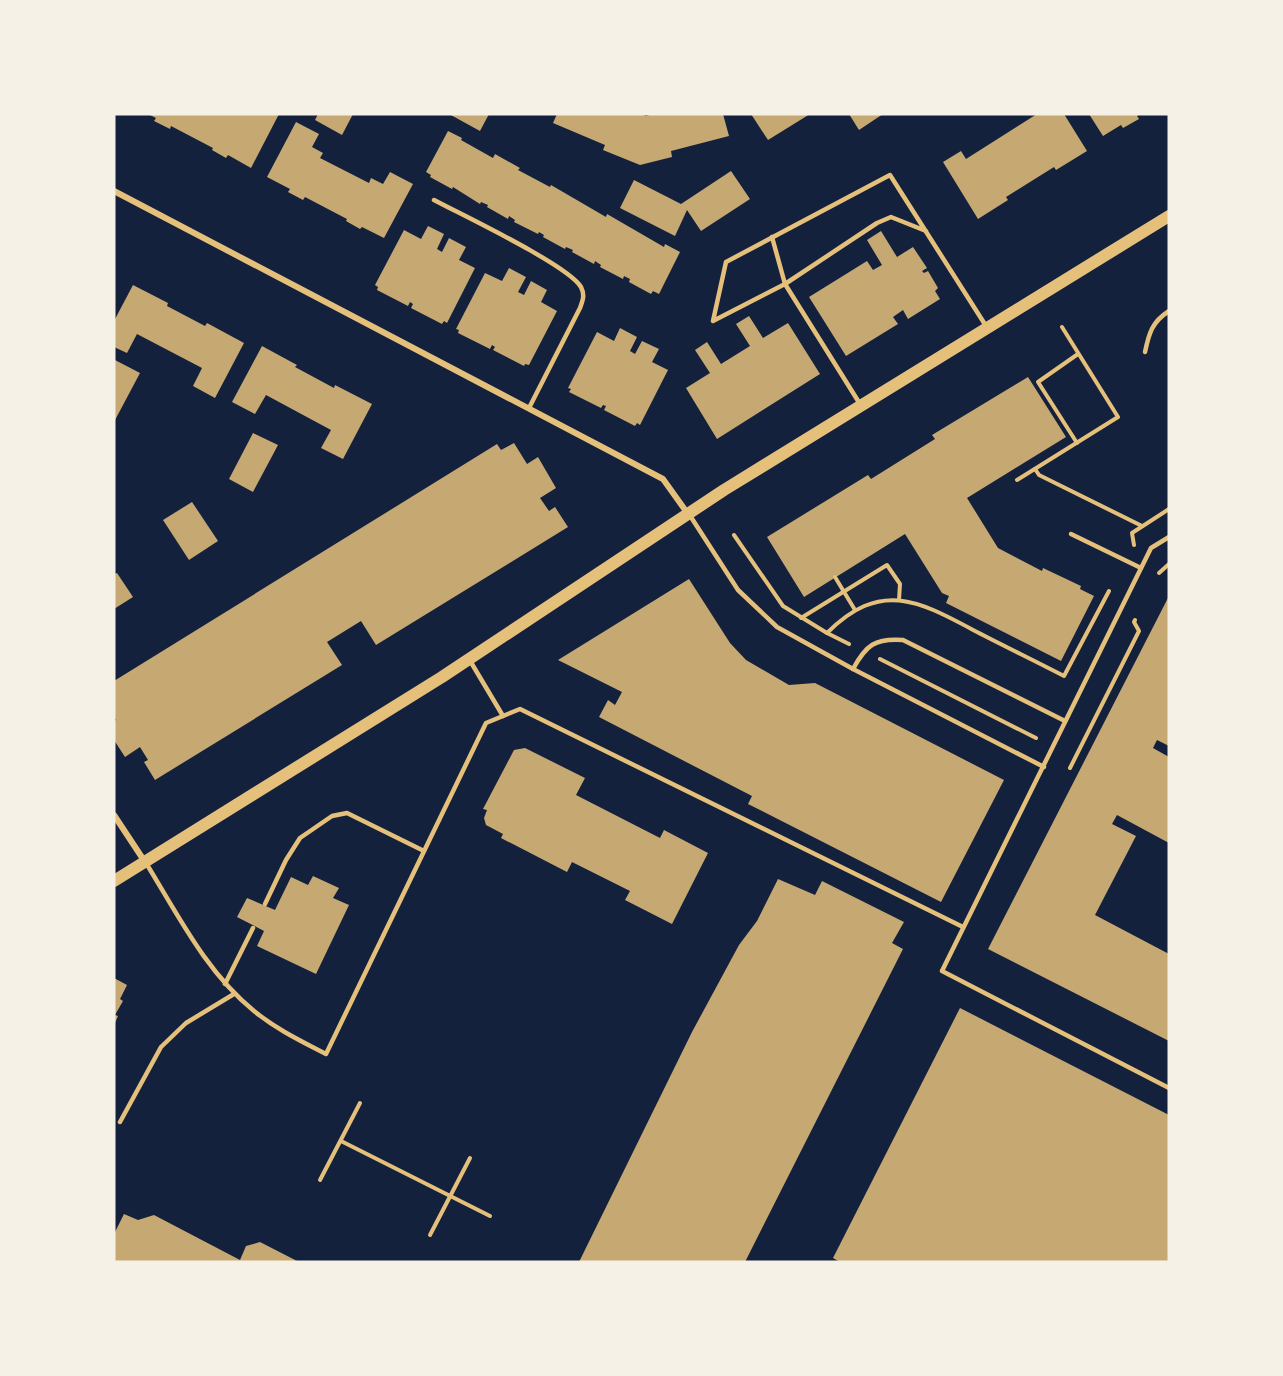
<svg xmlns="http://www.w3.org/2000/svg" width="1283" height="1376" viewBox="0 0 1283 1376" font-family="Manrope,sans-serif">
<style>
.building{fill:#c6a872}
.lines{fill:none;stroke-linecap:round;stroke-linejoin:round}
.path{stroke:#e5c07b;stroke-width:4}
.service{stroke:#e5c07b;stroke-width:4.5}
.minor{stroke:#e5c07b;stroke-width:6}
.secondary{stroke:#e5c07b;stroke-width:12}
</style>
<rect width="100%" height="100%" fill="#14213d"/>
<!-- building -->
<g class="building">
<polygon points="148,114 279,114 251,168 228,155 226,158 212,150 213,148 171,126 170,129 154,121 156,118"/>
<polygon points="318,114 353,114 342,135 315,120"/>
<polygon points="449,114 489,114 480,131"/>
<polygon points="557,114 641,114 646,116 653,114 723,114 729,136 671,151 672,157 640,165 603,150 605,145 553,123"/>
<polygon points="751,114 810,114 768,140"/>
<polygon points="849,114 883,114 859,130"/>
<polygon points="1037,114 1064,114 1087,151 1056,170 1054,167 1006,197 1008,200 978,219 943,162 961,151 966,159"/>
<polygon points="1089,114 1139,114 1137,116 1139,119 1123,128 1121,125 1103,136"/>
<polygon points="296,122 319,134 312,147 323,153 320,158 369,183 371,178 383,184 390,172 413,184 384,238 362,227 360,229 346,221 347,219 305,197 303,200 288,192 290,189 267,177"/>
<polygon points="448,131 462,138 461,140 493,158 495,154 520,168 518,170 550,187 551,185 606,217 607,214 664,247 665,244 680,252 659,294 653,291 651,294 629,282 630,279 624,276 623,279 600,267 601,265 595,261 594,264 572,252 573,250 566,247 565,249 543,237 544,235 539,232 538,234 514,222 515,220 509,216 508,219 487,207 488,205 481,202 480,204 453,187 452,189 430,177 431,175 426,172"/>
<polygon points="731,171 750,199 701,231 687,210 675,236 620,208 634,180 681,204"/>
<polygon points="428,226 444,234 437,249 442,252 449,238 466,247 459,260 475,268 447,323 444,321 442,324 411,308 413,304 410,302 408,306 377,290 378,287 375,285 404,230 421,239"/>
<polygon points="881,231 897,257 913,247 927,268 922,271 924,273 928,271 938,288 935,291 940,299 908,319 903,310 893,317 898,324 846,356 809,297 867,261 873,270 882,265 867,240"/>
<polygon points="509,268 526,277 518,292 524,295 531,281 547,290 541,302 557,311 529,365 525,364 524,366 493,350 495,347 492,345 490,349 458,333 459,330 456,329 485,273 502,281"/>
<polygon points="133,285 168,303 167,306 205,326 207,323 244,343 215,398 193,386 202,368 137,334 127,353 114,347 114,321"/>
<polygon points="749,316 763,338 788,323 820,374 717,439 686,388 710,373 695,350 707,342 721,364 750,346 736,324"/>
<polygon points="620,328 637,337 630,351 635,354 642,341 659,349 652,362 668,370 640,425 637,423 635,426 604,410 606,406 603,405 601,408 569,392 571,389 568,388 597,332 614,341"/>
<polygon points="262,346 297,365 295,367 334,388 335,385 372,404 343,459 321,448 331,430 266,395 255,414 232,402"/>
<polygon points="115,360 140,373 114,422 114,363"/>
<polygon points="1028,377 1066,437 967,498 998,548 1042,571 1043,568 1081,586 1080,589 1094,596 1061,661 946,603 949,596 942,593 905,534 804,597 767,537 868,475 871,479 935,439 932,435"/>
<polygon points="253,433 278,445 253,492 229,479"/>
<polygon points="514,443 527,464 538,457 556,488 540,498 549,511 555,507 568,527 376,645 361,621 327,642 342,665 155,780 144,762 148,760 140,747 125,757 114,740 114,721 116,720 114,717 114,681 497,444 501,450"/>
<polygon points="192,502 218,541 189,560 163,520"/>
<polygon points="117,573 133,597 114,609 114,574"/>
<polygon points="689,579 730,643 746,660 789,685 815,683 1004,780 941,902 748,804 752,796 599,717 608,700 615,705 622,692 558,660"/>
<polygon points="1169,596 1169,746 1157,740 1153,748 1169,757 1169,843 1117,815 1112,824 1136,836 1095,915 1169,954 1169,1041 988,949"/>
<polygon points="525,748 585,778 576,795 660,838 664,830 708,853 672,924 625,900 630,891 572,862 567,872 501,838 503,834 486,825 484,818 487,810 483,809 514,750"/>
<polygon points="313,876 339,888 333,898 349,905 316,974 257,946 264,931 237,917 247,898 275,910 291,877 308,885"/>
<polygon points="778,879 815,895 822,881 904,922 892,943 903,949 745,1262 579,1262 692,1032 739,945 757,921"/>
<polygon points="114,978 127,985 120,999 123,1001 115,1015 118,1016 114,1025"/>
<polygon points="960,1008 1169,1115 1169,1262 840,1262 833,1258"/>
<polygon points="124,1214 138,1220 154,1215 240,1260 246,1246 260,1242 299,1262 114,1262 114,1234"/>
</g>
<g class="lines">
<!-- path -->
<g class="path">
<polyline points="1077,443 1038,382 1078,354"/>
<polyline points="1035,469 1039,475 1142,526"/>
<polyline points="1017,480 1118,417 1062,327"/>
<polyline points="734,535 783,606 827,633 849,644"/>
<polyline points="1134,545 1132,533 1169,509"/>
<polyline points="1159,573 1169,564"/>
<polyline points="835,577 855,610"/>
<polyline points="801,618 887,565 900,584 899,600"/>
<path d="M 827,633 C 881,579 919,601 977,632 C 1006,647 1035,661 1064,676 L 1109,591"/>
<polyline points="880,659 1036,738"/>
<polyline points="1070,768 1139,631 1134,622 1135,620"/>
<polyline points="341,1141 490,1216"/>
<polyline points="320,1180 360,1103"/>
<polyline points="430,1235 470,1158"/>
</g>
<!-- service -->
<g class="service">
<path d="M 434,200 C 462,215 568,265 581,287 C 585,295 583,300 580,308 L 529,408"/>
<path d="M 926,231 L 891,217 L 877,223 L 785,284 L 713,321 L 726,262 L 890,175 C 922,225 954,276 986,326"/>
<polyline points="772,237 785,284 860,404"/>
<path d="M 1145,352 C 1149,333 1152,322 1169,311"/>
<polyline points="689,514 738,590 777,627 853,669 1044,767"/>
<polyline points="1071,534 1141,568"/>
<polyline points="1169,537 1151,548 942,971 1169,1088"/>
<polyline points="469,659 503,716"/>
<path d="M 853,669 C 866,645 875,638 903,640 L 1065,721"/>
<path d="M 146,863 C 178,915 206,972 254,1011 C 276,1029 301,1041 326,1054 L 486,723 L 520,709 L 963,927"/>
<polyline points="265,904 286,860 300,838 332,816 347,813 424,851"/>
<polyline points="225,984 253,928"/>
<polyline points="120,1122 161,1047 186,1023 234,994"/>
</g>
<!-- minor -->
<g class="minor">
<polyline points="114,191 663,479 688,514"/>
<polyline points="114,815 145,862"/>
</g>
<!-- secondary -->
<polyline class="secondary" points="114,881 442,677 724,490 1169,216"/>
</g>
<!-- border -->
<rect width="1283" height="1376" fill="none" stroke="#f6f1e7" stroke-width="231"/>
</svg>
